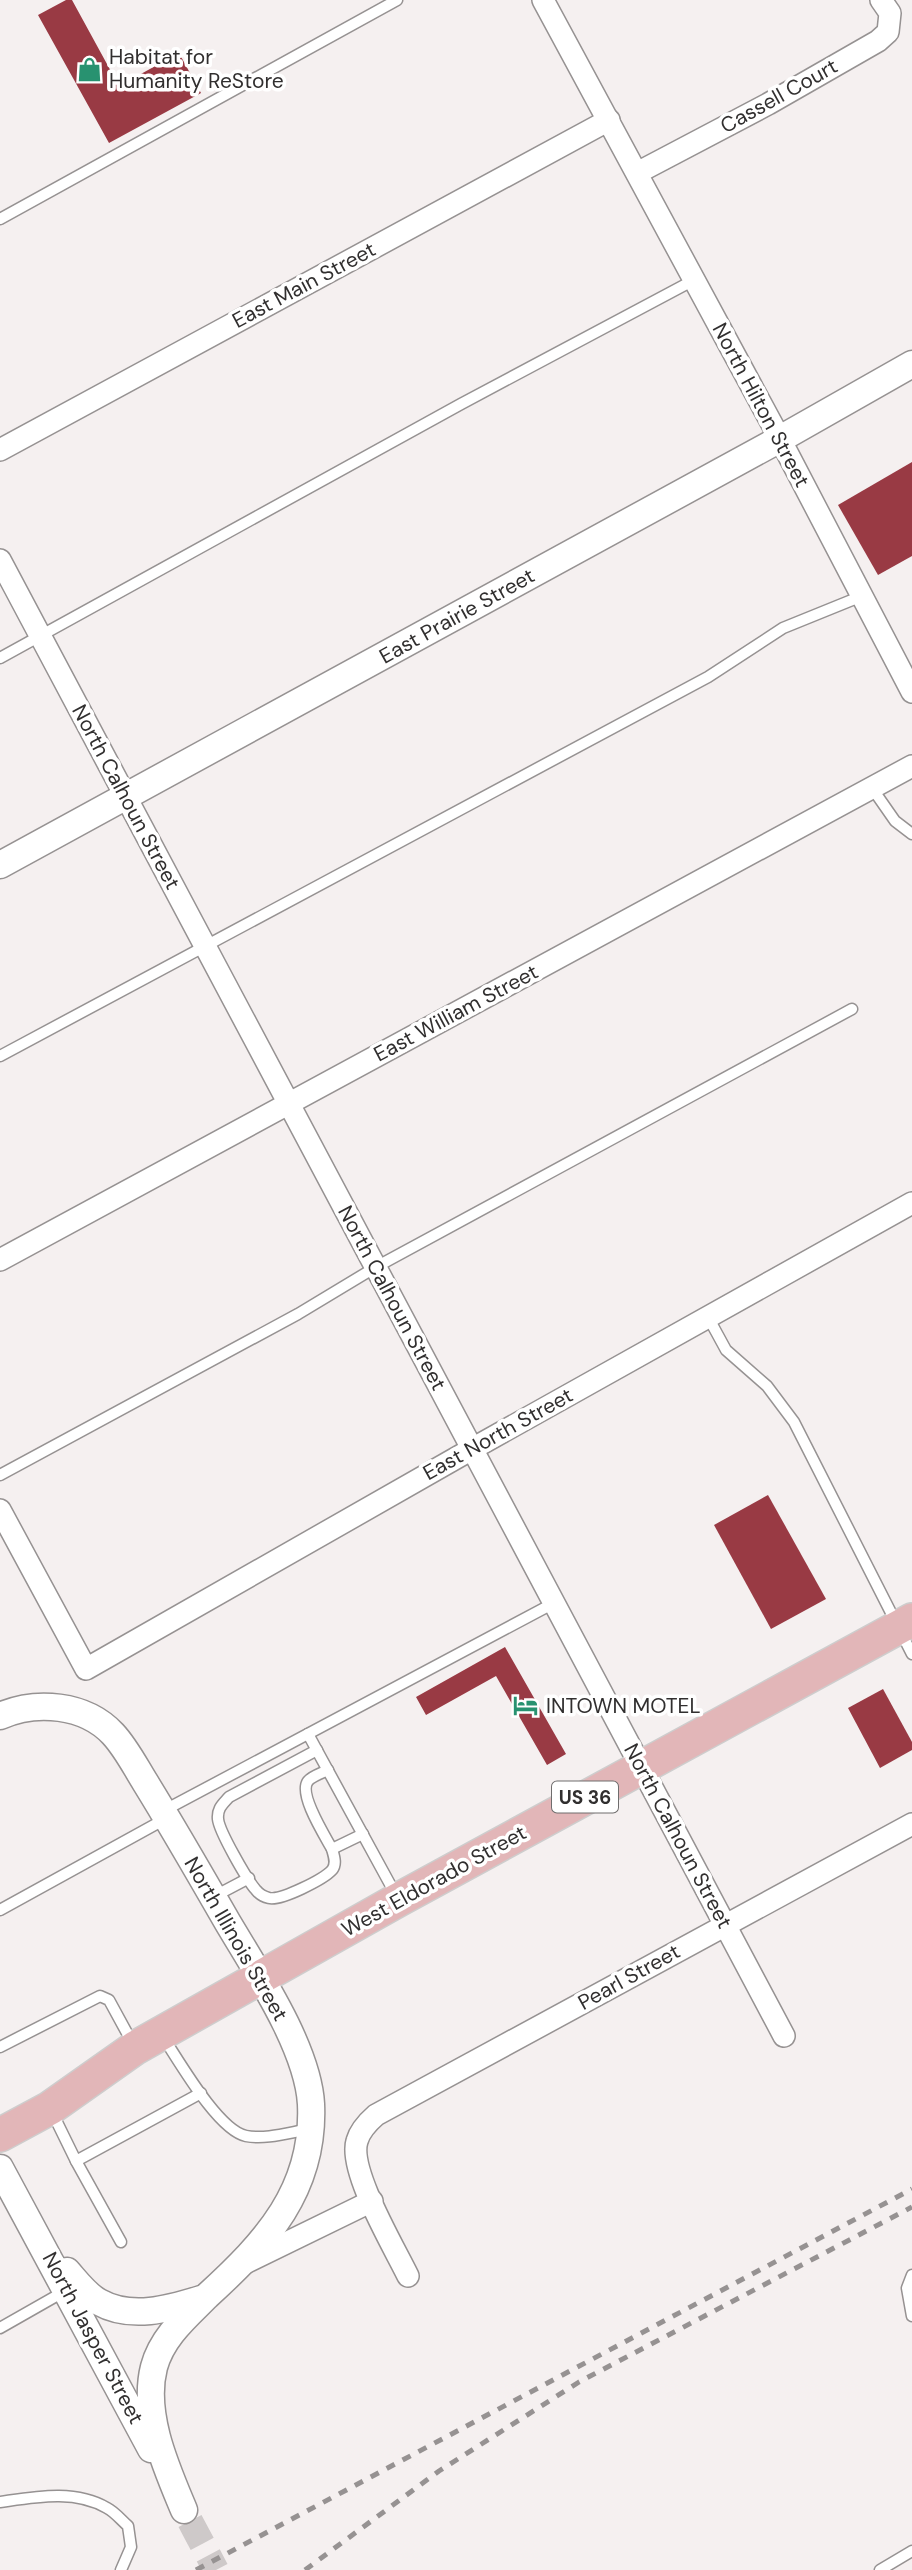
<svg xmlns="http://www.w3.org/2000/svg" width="912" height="2570" viewBox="0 0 912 2570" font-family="'DM Sans',sans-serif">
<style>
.building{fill:#993a44}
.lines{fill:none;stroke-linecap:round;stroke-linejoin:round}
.tertiary-tunnel{stroke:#cec9c9;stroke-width:26;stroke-dasharray:26 13;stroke-linecap:butt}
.service-casing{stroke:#969292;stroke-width:13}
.minor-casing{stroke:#969292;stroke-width:24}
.tertiary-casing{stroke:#969292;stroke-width:29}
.primary-casing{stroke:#cecdcd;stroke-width:36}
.service{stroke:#fff;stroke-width:10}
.minor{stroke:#fff;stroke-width:21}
.tertiary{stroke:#fff;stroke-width:26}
.primary{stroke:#e2b6b8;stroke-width:33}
.rail{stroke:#969292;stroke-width:5;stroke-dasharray:9 9;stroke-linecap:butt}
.labels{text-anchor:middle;stroke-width:7;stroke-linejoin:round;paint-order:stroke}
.shield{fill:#fff;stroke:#6f6d6d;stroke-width:2}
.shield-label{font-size:19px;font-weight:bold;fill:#312f2f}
.poi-label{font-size:21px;fill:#312f2f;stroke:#fff;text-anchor:start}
.street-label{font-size:21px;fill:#312f2f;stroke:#fff}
</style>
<rect width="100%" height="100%" fill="#f5f0f0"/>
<!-- building -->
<g class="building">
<polygon points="66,0 72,0 119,86 179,53 201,93 109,143 38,15"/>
<polygon points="912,462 912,556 878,575 838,505"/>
<polygon points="768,1495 826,1599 771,1629 714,1525"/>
<polygon points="505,1647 566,1754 547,1765 496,1676 426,1715 416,1697"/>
<polygon points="883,1689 912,1742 912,1750 880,1768 848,1708"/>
</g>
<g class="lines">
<!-- tertiary-tunnel -->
<polyline class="tertiary-tunnel" points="190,2521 216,2570"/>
<defs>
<g id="service">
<polyline points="0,219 397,0"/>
<polyline points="0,658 461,404 694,280"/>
<polyline points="872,788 895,821 912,834"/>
<polyline points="0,1056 708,677 783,628 862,596"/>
<polyline points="708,1317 726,1350 767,1386 794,1422 912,1654"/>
<polyline points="0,1475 298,1314 376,1267 852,1009"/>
<polyline points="308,1734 397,1897"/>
<path d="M 317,1750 L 229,1797 C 223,1804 217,1808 218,1819 C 219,1831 247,1880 256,1890 C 259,1894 265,1897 269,1898 C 281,1901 324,1879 332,1870 C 337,1864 334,1856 332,1849"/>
<path d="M 328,1770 C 322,1773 312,1776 308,1781 C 298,1794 325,1836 332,1849 L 363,1834"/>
<polyline points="163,1811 554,1603"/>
<polyline points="213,1897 249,1878"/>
<polyline points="0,1910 167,1818"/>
<path d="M 163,2037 C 179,2061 218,2130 246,2136 C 266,2140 291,2132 311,2129"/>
<polyline points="0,2047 100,1996 109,2000 133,2044"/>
<polyline points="52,2112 76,2161 201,2093"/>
<polyline points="76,2161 121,2242"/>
<polyline points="912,2275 907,2288 912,2316"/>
<polyline points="0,2328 65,2291"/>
<path d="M 0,2502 C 35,2497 75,2489 107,2508 C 115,2512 121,2520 128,2526 L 131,2547 L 121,2570"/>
<polyline points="880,2570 912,2551"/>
</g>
<g id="minor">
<polyline points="543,0 780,439 912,692"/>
<polyline points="637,173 768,104 878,41 888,32 890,13 881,0"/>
<polyline points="0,450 609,120"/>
<polyline points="0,560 784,2036"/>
<polyline points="0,1260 912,766"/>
<polyline points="0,1510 86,1669 472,1449 912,1203"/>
<polyline points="245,2263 372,2201"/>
<path d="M 408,2276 C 394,2247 348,2170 357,2141 C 360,2130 368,2122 376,2115 L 912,1824"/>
</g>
<g id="tertiary">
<polyline points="0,865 780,439 912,364"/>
<path d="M 0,1716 C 36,1700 85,1704 113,1734 C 126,1748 135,1766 145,1782 C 174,1829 201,1876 228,1923 C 257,1972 308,2048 311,2104 C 315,2190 266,2242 207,2296 C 186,2317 162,2337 154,2367 C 142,2414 166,2467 184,2510"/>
<polyline points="0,2168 151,2449"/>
<path d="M 67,2271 C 76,2281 86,2295 99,2302 C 131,2320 169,2309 201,2299"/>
</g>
<polyline id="primary" points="0,2135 50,2108 135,2048 398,1900 912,1620"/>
</defs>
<!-- service casing -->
<use href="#service" class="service-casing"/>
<!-- minor casing -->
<use href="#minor" class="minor-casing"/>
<!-- tertiary casing -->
<use href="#tertiary" class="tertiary-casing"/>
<!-- primary casing -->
<use href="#primary" class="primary-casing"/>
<!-- service -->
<use href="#service" class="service"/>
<!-- minor -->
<use href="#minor" class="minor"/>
<!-- tertiary -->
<use href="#tertiary" class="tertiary"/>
<!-- primary -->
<use href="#primary" class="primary"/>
<!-- rail -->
<g class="rail">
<polyline points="196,2570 912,2189"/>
<polyline points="305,2570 439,2471 579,2382 912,2207"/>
</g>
</g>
<!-- icons -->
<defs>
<symbol id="shop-bare" viewBox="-9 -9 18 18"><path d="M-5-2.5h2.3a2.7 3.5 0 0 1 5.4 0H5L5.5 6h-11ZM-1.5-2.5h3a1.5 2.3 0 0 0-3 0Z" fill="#289270" stroke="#fff" stroke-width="2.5" paint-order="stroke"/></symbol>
<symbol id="hotel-bare" viewBox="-9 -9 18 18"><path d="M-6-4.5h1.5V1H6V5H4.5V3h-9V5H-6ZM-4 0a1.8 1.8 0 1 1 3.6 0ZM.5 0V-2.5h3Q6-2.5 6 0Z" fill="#289270" stroke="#fff" stroke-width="2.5" paint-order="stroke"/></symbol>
</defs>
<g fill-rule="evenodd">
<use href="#shop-bare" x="72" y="52" width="35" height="35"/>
<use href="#hotel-bare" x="508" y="1688" width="35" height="35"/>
</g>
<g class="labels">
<!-- shield labels -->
<rect class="shield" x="552" y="1781.5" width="66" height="31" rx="5"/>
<g class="shield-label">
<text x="585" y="1804">US 36</text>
</g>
<!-- poi labels -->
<g class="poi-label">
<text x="109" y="64">Habitat for<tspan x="109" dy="24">Humanity ReStore</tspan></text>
<text x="546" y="1713">INTOWN MOTEL</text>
</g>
<!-- street labels -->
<g class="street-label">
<text transform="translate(779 96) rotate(-29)" y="7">Cassell Court</text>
<text transform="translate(304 285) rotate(-28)" y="7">East Main Street</text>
<text transform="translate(761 405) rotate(62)" y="7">North Hilton Street</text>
<text transform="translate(457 616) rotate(-29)" y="7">East Prairie Street</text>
<text transform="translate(126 797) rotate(62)" y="7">North Calhoun Street</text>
<text transform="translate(456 1013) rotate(-28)" y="7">East William Street</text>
<text transform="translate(392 1298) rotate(62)" y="7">North Calhoun Street</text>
<text transform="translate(498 1434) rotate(-29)" y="7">East North Street</text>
<text transform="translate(678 1836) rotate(62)" y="7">North Calhoun Street</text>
<text transform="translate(434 1881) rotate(-29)" y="7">West Eldorado Street</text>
<text transform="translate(236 1939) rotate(60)" y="7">North Illinois Street</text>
<text transform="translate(629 1977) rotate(-29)" y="7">Pearl Street</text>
<text transform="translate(93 2338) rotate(62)" y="7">North Jasper Street</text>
</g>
</g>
</svg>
